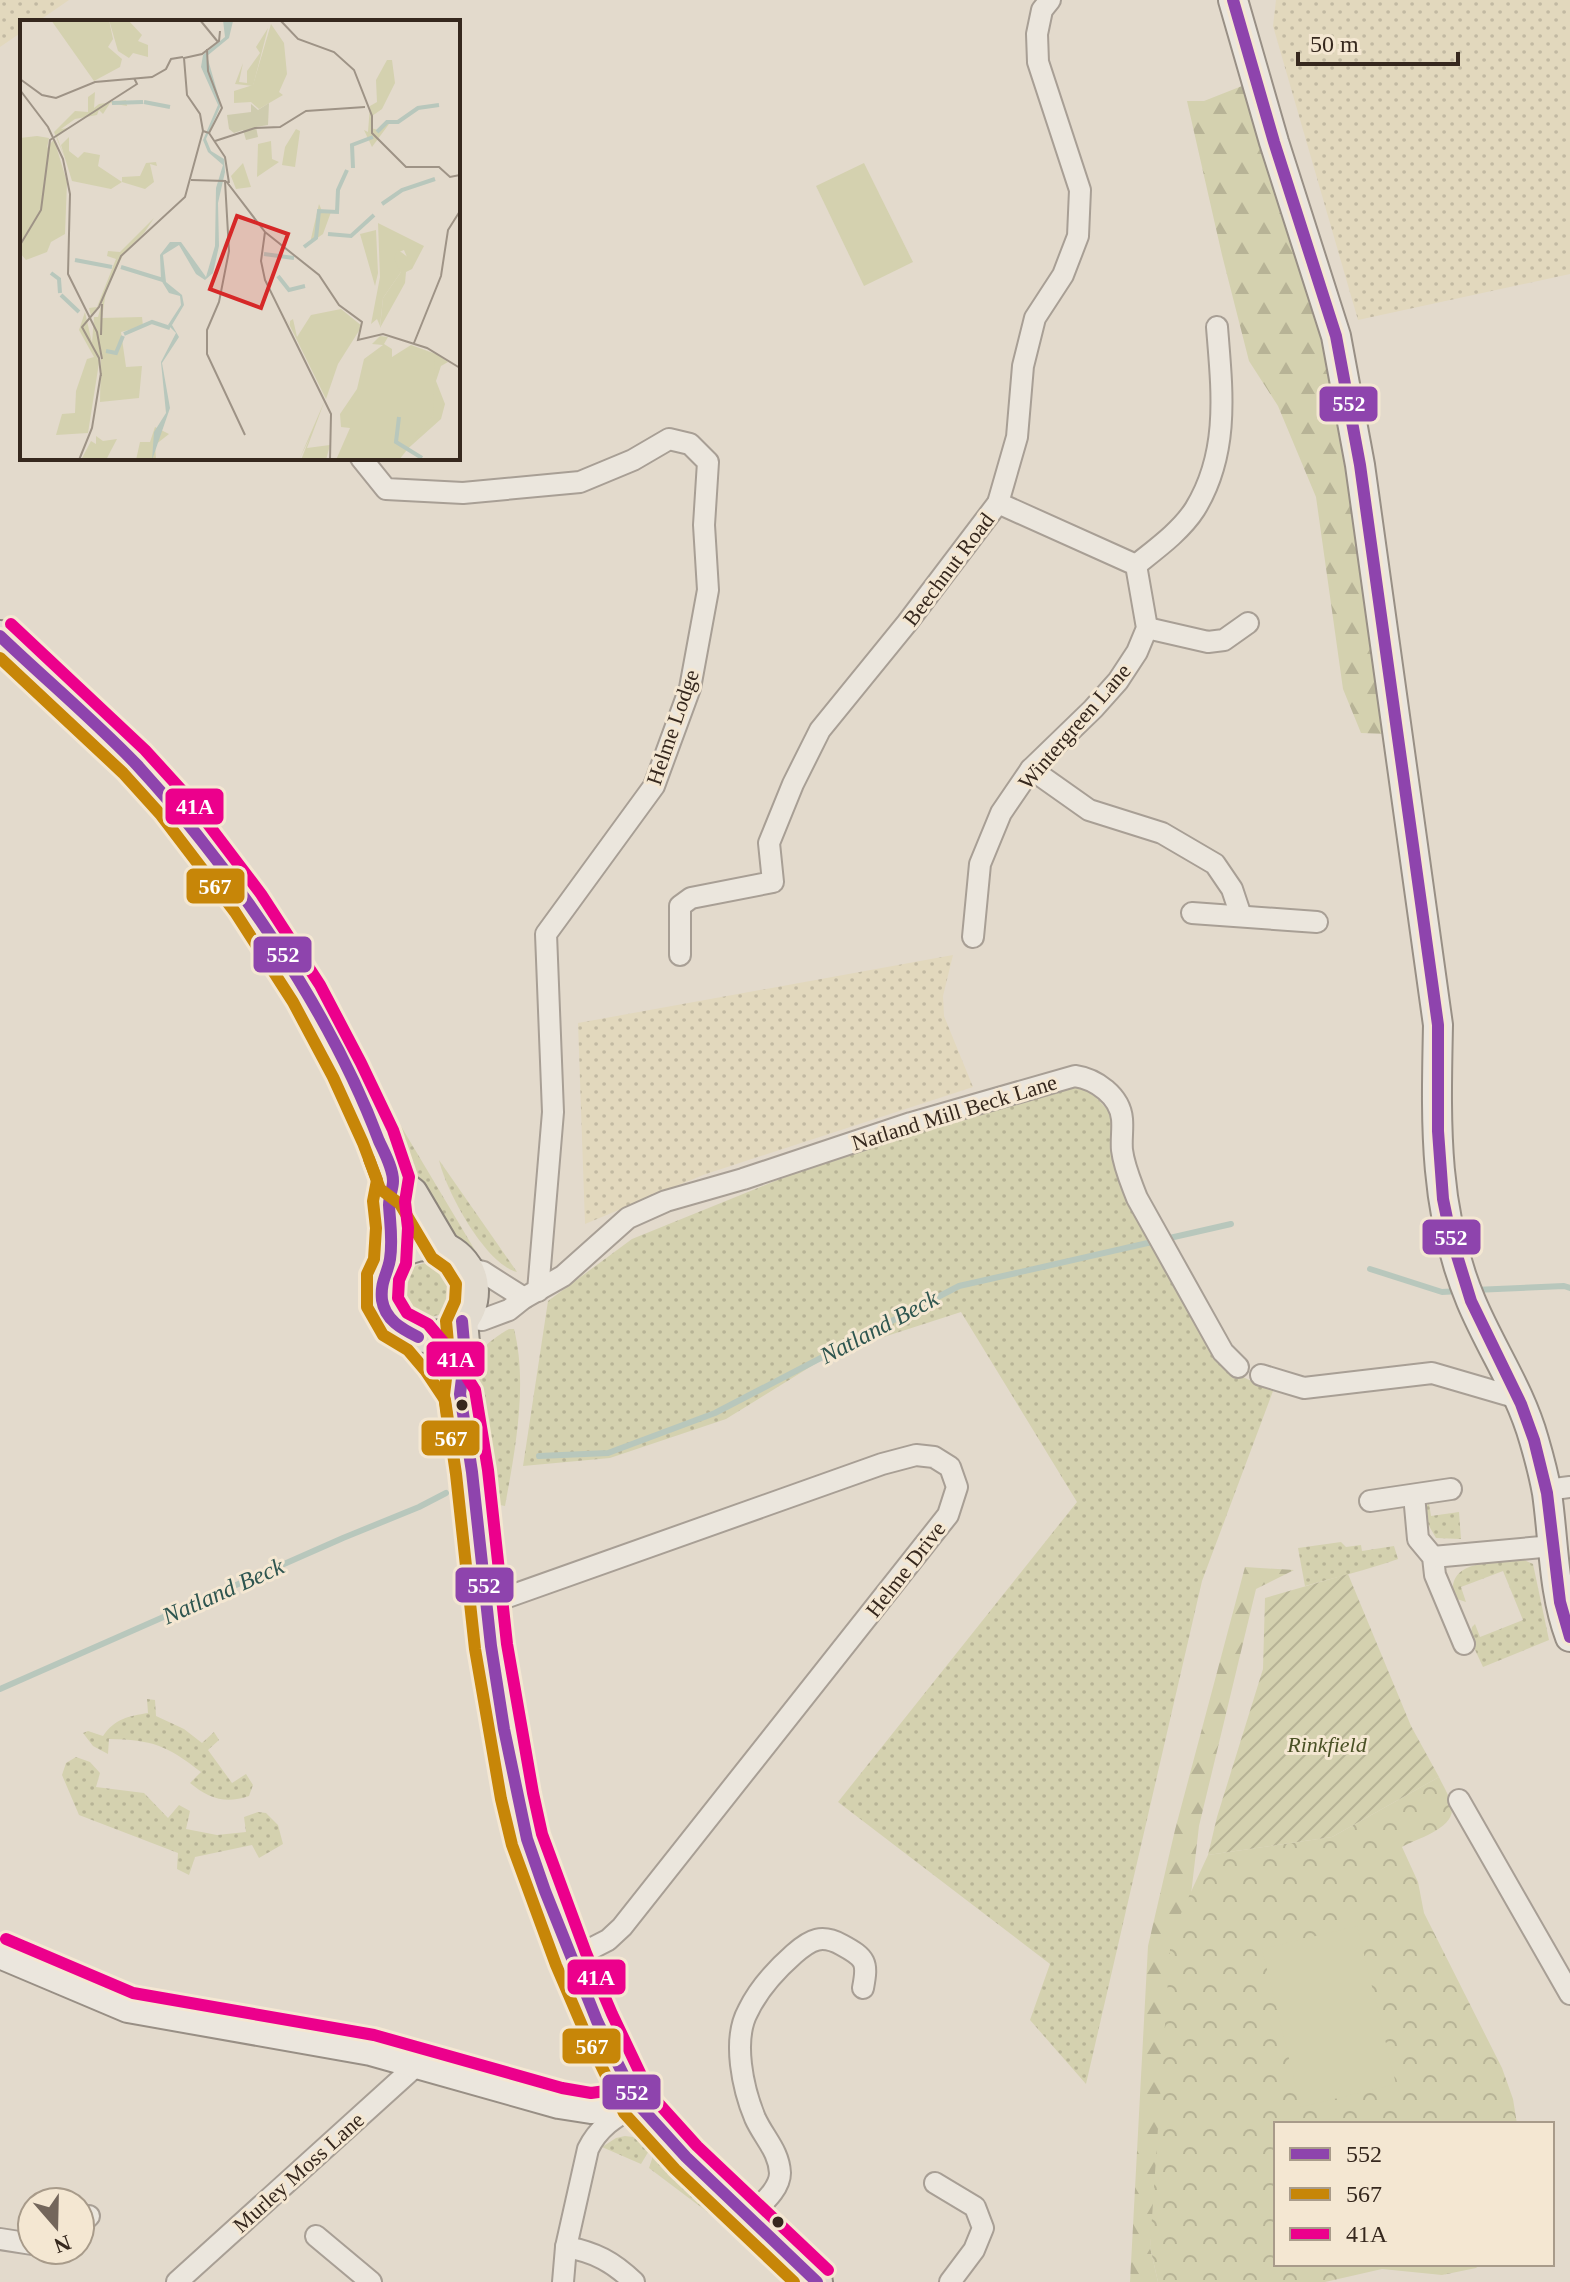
<svg xmlns="http://www.w3.org/2000/svg" width="1570" height="2282" viewBox="0 0 1570 2282" font-family="Georgia,serif">
<style>
.farmland{fill:url(#farmland-dots)}
.grass{fill:url(#grass-dots)}
.forest{fill:url(#forest-firs)}
.park{fill:url(#park-crowns)}
.garden{fill:url(#garden-furrows)}
.pitch{fill:#d4d1af}
.lines{fill:none;stroke-linecap:round;stroke-linejoin:round}
.stream{stroke:#b8c7bc;stroke-width:6}
.street-casing{stroke:#a89f95;stroke-width:24}
.secondary-casing{stroke:#988f85;stroke-width:32}
.primary-casing{stroke:#8d857c;stroke-width:34}
.street{stroke:#ebe6dd;stroke-width:20}
.secondary{stroke:#ebe6dd;stroke-width:28}
.primary{stroke:#e2dbcf;stroke-width:30}
.bus-1-casing{stroke:#f4e7d2;stroke-width:18}
.bus-2-casing{stroke:#f4e7d2;stroke-width:18}
.bus-3-casing{stroke:#f4e7d2;stroke-width:18}
.bus-1{stroke:#8e44ad;stroke-width:12}
.bus-2{stroke:#c78608;stroke-width:12}
.bus-3{stroke:#ec008c;stroke-width:12}
.bus-dot{fill:#36281e;stroke:#f4e7d2;stroke-width:3}
.labels{text-anchor:middle;stroke-width:6;stroke-linejoin:round;paint-order:stroke}
.street-label{font-size:22px;fill:#36281e;stroke:#f4e7d2}
.park-label{font-size:22px;font-style:italic;fill:#4a5125;stroke:#f4e7d2}
.water-label{font-size:24px;font-style:italic;fill:#2e554f;stroke:#f4e7d2}
.inset-river{fill:none;stroke:#b8c7bc;stroke-width:4}
.inset-road{fill:none;stroke:#9e9386;stroke-width:2}
.view{fill:#d62828;fill-opacity:0.15;stroke:#d62828;stroke-width:4}
.inset-edge{fill:none;stroke:#36281e;stroke-width:4}
.line-badge{stroke:#f4e7d2;stroke-width:3}
.badge-label{font-size:22px;text-anchor:middle;font-weight:bold;fill:#fff}
</style>
<defs>
<pattern id="farmland-dots" width="8" height="8" patternUnits="userSpaceOnUse" patternTransform="scale(2)"><rect width="8" height="8" fill="#e2d8bd"/><path d="M2 2h.1M6 6h.1" fill="none" stroke="#c2b9a2" stroke-width="1.8" stroke-linecap="round"/></pattern>
<pattern id="grass-dots" width="8" height="8" patternUnits="userSpaceOnUse" patternTransform="scale(2)"><rect width="8" height="8" fill="#d4d1af"/><path d="M2 2h.1M6 6h.1" fill="none" stroke="#b7b396" stroke-width="1.8" stroke-linecap="round"/></pattern>
<pattern id="forest-firs" width="22" height="20" patternUnits="userSpaceOnUse" patternTransform="scale(2)"><rect width="22" height="20" fill="#d4d1af"/><path d="M5 1l3.5 6h-7zM16 11l3.5 6h-7z" fill="#b7b396"/></pattern>
<pattern id="park-crowns" width="20" height="18" patternUnits="userSpaceOnUse" patternTransform="scale(2)"><rect width="20" height="18" fill="#d4d1af"/><path d="M2 6a3 3 0 1 1 6 0M12 15a3 3 0 1 1 6 0" fill="none" stroke="#b7b396"/></pattern>
<pattern id="garden-furrows" width="10" height="10" patternUnits="userSpaceOnUse" patternTransform="scale(2)"><rect width="10" height="10" fill="#d4d1af"/><path d="M-1 1l2-2M0 10L10 0M9 11l2-2" fill="none" stroke="#b7b396"/></pattern>
</defs>
<rect width="100%" height="100%" fill="#e3dacc"/>
<!-- farmland -->
<g class="farmland">
<polygon points="0,0 69,0 37,22 22,22 22,32 0,47"/>
<polygon points="1276,0 1570,0 1570,274 1358,320 1273,26"/>
<polygon points="953,955 943,996 944,1016 973,1087 703,1175 585,1224 578,1023"/>
</g>
<!-- grass -->
<g class="grass">
<polygon points="366,1075 371,1076 482,1262 448,1233 425,1199"/>
<polygon points="1066,1084 1085,1085 1113,1116 1114,1150 1232,1372 1273,1391 1202,1581 1086,2084 1030,2020 1050,1964 838,1802 1077,1502 961,1312 831,1354 726,1419 610,1458 523,1466 548,1301 632,1239 832,1158 1019,1101"/>
<path d="M 439,1160 L 517,1272 C 485,1264 446,1191 439,1160 Z"/>
<circle cx="428" cy="1290" r="27"/>
<path d="M 509,1329 L 514,1329 C 528,1384 515,1451 505,1506 L 495,1504 L 491,1470 L 485,1470 C 481,1438 465,1380 480,1353 C 486,1343 500,1334 509,1329 Z"/>
<polygon points="1429,1503 1431,1516 1459,1512 1461,1539 1436,1538 1421,1512"/>
<path d="M 1341,1542 L 1346,1547 L 1361,1545 L 1362,1551 L 1394,1546 L 1398,1559 C 1367,1570 1337,1577 1305,1586 L 1298,1548 Z"/>
<path d="M 1524,1560 L 1533,1564 L 1549,1640 L 1483,1667 L 1470,1639 L 1472,1627 L 1475,1624 L 1480,1637 L 1523,1620 L 1503,1571 L 1461,1587 L 1466,1602 L 1457,1599 L 1450,1588 L 1453,1587 C 1455,1558 1502,1563 1524,1560 Z"/>
<polygon points="476,1654 496,1773 504,1803 499,1808 495,1801 481,1735 472,1655"/>
<path d="M 147,1699 L 155,1700 L 156,1716 L 184,1729 L 202,1743 L 214,1732 L 219,1740 L 208,1750 L 232,1783 L 246,1774 L 253,1785 L 249,1796 C 226,1804 209,1799 190,1783 L 201,1772 C 166,1745 153,1740 109,1739 L 108,1754 L 93,1746 L 83,1733 L 88,1731 L 103,1736 C 114,1719 129,1716 148,1713 Z"/>
<polygon points="76,1757 90,1762 100,1773 96,1787 144,1793 168,1818 179,1805 190,1811 186,1829 217,1835 246,1832 244,1817 258,1812 266,1813 278,1825 283,1844 259,1858 252,1845 195,1857 189,1875 177,1869 178,1853 79,1815 62,1775 66,1763"/>
<polygon points="625,2136 633,2137 650,2149 641,2164 602,2147 616,2138"/>
<polygon points="654,2153 721,2218 718,2220 649,2168"/>
</g>
<!-- forest -->
<g class="forest">
<polygon points="1242,86 1320,322 1355,474 1389,734 1361,733 1343,689 1316,497 1278,406 1249,361 1222,255 1187,101 1204,101"/>
<polygon points="1245,1567 1294,1570 1256,1589 1199,1826 1150,2247 1158,2282 1130,2282 1148,1946 1175,1830"/>
</g>
<!-- park -->
<path class="park" d="M 1439,1777 C 1443,1786 1451,1798 1452,1808 C 1454,1829 1416,1839 1402,1847 L 1418,1882 L 1424,1913 L 1502,2068 L 1513,2099 L 1517,2124 L 1276,2124 L 1276,2264 L 1481,2264 L 1476,2268 L 1442,2275 L 1382,2269 L 1325,2282 L 1158,2282 L 1150,2247 L 1171,1935 L 1208,1855 L 1332,1837 Z"/>
<!-- garden -->
<polygon class="garden" points="1348,1574 1411,1726 1439,1777 1332,1837 1208,1855 1217,1817 1263,1669 1265,1598"/>
<!-- pitch -->
<g class="pitch">
<polygon points="864,163 913,262 864,286 816,186"/>
<polygon points="1357,1926 1396,2084 1301,2107 1262,1949"/>
</g>
<g class="lines">
<!-- stream -->
<g class="stream">
<polyline points="1370,1269 1442,1292 1459,1291"/>
<polyline points="1474,1290 1564,1286 1570,1288"/>
<polyline points="539,1456 608,1453 715,1413 959,1286 1231,1224"/>
<polyline points="0,1689 343,1538 419,1507 446,1493"/>
</g>
<defs>
<g id="street">
<polyline points="361,458 386,489 463,493 580,482 633,460 669,439 690,444 708,462 704,525 708,590 690,688 654,786 546,934 553,1112 538,1291"/>
<path d="M 1136,565 C 1156,549 1181,531 1195,509 C 1230,452 1222,390 1217,327"/>
<polyline points="1147,628 1208,642 1224,640 1248,623"/>
<polyline points="1031,769 1089,810 1162,833 1215,864 1232,889 1241,916"/>
<polyline points="1192,913 1317,922"/>
<polyline points="973,937 980,864 1001,813 1031,769 1093,709 1118,681 1137,652 1147,628 1136,565 998,503"/>
<polyline points="680,955 680,906 691,898 773,882 769,843 793,784 820,730 907,623 998,503 1017,437 1023,366 1035,318 1063,275 1078,236 1080,190 1038,62 1037,34 1042,10 1050,0"/>
<polyline points="467,1268 483,1272 524,1298"/>
<path d="M 465,1318 L 482,1320 L 509,1310 L 524,1298 L 563,1276 L 628,1218 L 666,1201 L 743,1179 L 911,1123 L 1075,1076 C 1096,1079 1120,1096 1122,1119 C 1123,1129 1121,1140 1122,1150 C 1124,1167 1131,1182 1137,1198 L 1223,1352 L 1238,1367"/>
<polyline points="1261,1375 1304,1388 1432,1373 1521,1399"/>
<polyline points="1547,1490 1570,1487"/>
<polyline points="1414,1495 1418,1539 1433,1557 1435,1575 1464,1644"/>
<polyline points="1370,1501 1451,1489"/>
<polyline points="1433,1557 1553,1546"/>
<polyline points="485,1605 882,1464 916,1455 934,1457 950,1467 957,1487 948,1515 622,1927 608,1940 571,1959"/>
<polyline points="1459,1800 1570,1994"/>
<polyline points="935,2183 975,2207 983,2228 974,2250 950,2282"/>
<path d="M 749,2217 C 760,2205 780,2190 780,2173 C 779,2151 764,2138 755,2118 C 743,2089 732,2040 748,2011 C 758,1990 777,1969 794,1954 C 811,1939 822,1934 842,1945 C 866,1958 868,1962 863,1988"/>
<polyline points="80,2225 89,2216"/>
<polyline points="316,2236 371,2282"/>
<polyline points="0,2239 32,2244"/>
<path d="M 566,2247 C 595,2252 613,2262 634,2282"/>
<polyline points="177,2282 419,2063"/>
<path d="M 563,2282 L 566,2247 L 588,2149 C 598,2128 615,2117 634,2106"/>
</g>
<g id="secondary">
<path d="M 1233,0 L 1274,142 L 1336,336 L 1360,465 L 1438,1025 C 1436,1122 1433,1210 1471,1301 C 1491,1349 1520,1390 1534,1440 C 1539,1457 1544,1476 1547,1493 C 1554,1542 1553,1592 1570,1637"/>
<polyline points="0,1954 128,2008 371,2051 559,2104 591,2109 637,2103"/>
</g>
<g id="primary">
<polyline points="0,636 134,762 173,805 248,903 307,994 347,1070 378,1137 393,1179 389,1202 392,1228 390,1263"/>
<polyline points="393,1179 412,1193 445,1249"/>
<circle cx="427" cy="1291" r="46"/>
<polyline points="462,1321 465,1354 460,1394 472,1472 491,1646 504,1729 527,1839 545,1891 597,2021 637,2103 686,2157 817,2282"/>
</g>
</defs>
<!-- street casing -->
<use href="#street" class="street-casing"/>
<!-- secondary casing -->
<use href="#secondary" class="secondary-casing"/>
<!-- primary casing -->
<use href="#primary" class="primary-casing"/>
<!-- street -->
<use href="#street" class="street"/>
<!-- secondary -->
<use href="#secondary" class="secondary"/>
<!-- primary -->
<use href="#primary" class="primary"/>
<defs>
<g id="bus-1">
<polyline points="1233,0 1274,142 1336,336 1360,465 1438,1025 1438,1131 1443,1199 1450,1233 1471,1301 1521,1404 1534,1440 1547,1493 1560,1602 1570,1637"/>
<path d="M 0,636 C 45,679 94,720 137,765 C 231,867 330,1010 379,1141 C 384,1152 393,1168 393,1181 C 393,1189 389,1197 389,1205 C 390,1223 393,1240 390,1259 C 388,1273 380,1281 382,1300 C 385,1320 402,1329 418,1337"/>
<polyline points="462,1321 465,1354 460,1394 472,1472 491,1646 504,1729 527,1839 545,1891 597,2021 637,2103 686,2157 817,2282"/>
</g>
<g id="bus-2">
<polyline points="0,658 123,773 161,815 235,912 293,1002 333,1077 363,1143 377,1180 373,1201 376,1228 374,1259 367,1274 367,1307 383,1335 408,1350 425,1370 445,1400 456,1474 475,1649 501,1799 512,1845 556,1965 583,2028 624,2113 675,2169 794,2282"/>
<polyline points="369,1159 380,1189 400,1204 432,1258 446,1268 456,1284 455,1301 446,1321 449,1354 444,1395 448,1425"/>
</g>
<g id="bus-3">
<polyline points="11,624 145,750 186,795 261,894 320,985 361,1063 393,1130 409,1177 405,1202 408,1228 406,1264 399,1280 398,1298 407,1313 428,1324 450,1350 475,1390 488,1470 507,1644 533,1793 542,1834 586,1953 612,2014 650,2094 697,2146 828,2270"/>
<polyline points="6,1939 133,1993 374,2035 562,2088 591,2093 635,2087"/>
</g>
</defs>
<!-- bus-1 casing -->
<use href="#bus-1" class="bus-1-casing"/>
<!-- bus-2 casing -->
<use href="#bus-2" class="bus-2-casing"/>
<!-- bus-3 casing -->
<use href="#bus-3" class="bus-3-casing"/>
<!-- bus-1 -->
<use href="#bus-1" class="bus-1"/>
<!-- bus-2 -->
<use href="#bus-2" class="bus-2"/>
<!-- bus-3 -->
<use href="#bus-3" class="bus-3"/>
</g>
<!-- markers -->
<g class="bus-dot">
<circle cx="462" cy="1405" r="7"/>
<circle cx="778" cy="2222" r="7"/>
</g>
<g class="labels">
<!-- street labels -->
<g class="street-label">
<text transform="translate(948 569) rotate(-53)" y="8">Beechnut Road</text>
<text transform="translate(1074 726) rotate(-49)" y="8">Wintergreen Lane</text>
<text transform="translate(672 727) rotate(-71)" y="8">Helme Lodge</text>
<text transform="translate(954 1112) rotate(-17)" y="8">Natland Mill Beck Lane</text>
<text transform="translate(905 1569) rotate(-52)" y="8">Helme Drive</text>
<text transform="translate(298 2172) rotate(-42)" y="8">Murley Moss Lane</text>
</g>
<!-- park labels -->
<g class="park-label">
<text x="1327" y="1752">Rinkfield</text>
</g>
<!-- water labels -->
<g class="water-label">
<text transform="translate(879 1327) rotate(-28)" y="8">Natland Beck</text>
<text transform="translate(223 1591) rotate(-24)" y="8">Natland Beck</text>
</g>
</g>
<!-- overview -->
<g transform="translate(20 20)">
<rect width="440" height="440" fill="#e3dacc"/>
<path d="M 31,0 L 89,0 L 93,19 L 88,27 L 102,39 L 100,47 L 74,61 ZM 17,116 L 29,118 L 27,128 L 34,119 L 47,162 L 45,214 L 31,222 L 27,232 L 6,240 L 0,233 L 0,118 ZM 49,117 L 49,131 L 58,138 L 64,132 L 80,135 L 78,146 L 102,162 L 91,169 L 52,161 L 41,125 ZM 134,198 L 124,213 L 104,233 L 86,271 L 82,298 L 122,297 L 123,306 L 101,312 L 106,347 L 122,346 L 119,378 L 80,382 L 81,330 L 68,413 L 36,415 L 42,394 L 55,393 L 56,371 L 67,339 L 74,337 L 59,310 L 65,292 L 72,323 L 74,297 L 78,297 L 83,279 L 71,296 L 69,288 L 77,287 L 96,239 L 87,236 L 88,231 L 100,232 ZM 358,203 L 404,226 L 392,249 L 384,230 L 379,232 L 381,252 L 363,278 L 360,306 L 357,299 L 351,304 L 360,257 ZM 356,210 L 358,253 L 355,266 L 340,214 ZM 321,289 L 342,306 L 318,344 L 306,379 L 266,298 L 270,305 L 270,301 L 273,299 L 277,317 L 291,295 ZM 360,316 L 368,317 L 364,324 L 372,329 L 372,337 L 391,325 L 416,334 L 415,394 L 379,440 L 316,440 L 330,408 L 321,407 L 320,394 L 337,369 L 344,339 L 363,325 L 352,324 ZM 305,380 L 287,428 L 310,425 L 306,440 L 281,440 L 290,417 L 279,440 ZM 76,416 L 83,421 L 97,419 L 86,440 L 61,440 L 71,421 L 76,424 Z" fill="#d4d1af"/>
<path d="M 89,0 L 108,0 L 122,15 L 118,21 L 128,25 L 128,37 L 113,33 L 109,38 L 98,31 ZM 248,8 L 233,66 L 215,64 L 223,43 L 219,62 L 227,63 L 227,51 L 240,33 L 236,27 ZM 367,40 L 372,40 L 375,63 L 362,89 L 352,96 L 351,108 L 358,110 L 368,100 L 369,104 L 352,127 L 344,110 L 348,112 L 350,86 L 357,82 L 356,60 ZM 75,72 L 74,88 L 79,84 L 106,80 L 107,86 L 90,83 L 83,94 L 79,90 L 77,95 L 55,99 L 41,109 L 48,108 L 37,117 L 47,143 L 34,112 L 55,91 L 68,92 L 68,77 ZM 276,109 L 280,111 L 275,147 L 262,145 L 265,127 ZM 377,229 L 393,241 L 392,249 L 386,252 L 385,263 L 360,308 L 363,278 L 381,252 L 374,240 ZM 415,333 L 428,342 L 421,346 L 416,361 L 425,384 L 421,399 L 383,433 L 413,396 ZM 135,407 L 149,414 L 135,425 L 136,440 L 116,440 L 120,422 L 130,422 Z" fill="#d4d1af"/>
<path d="M 249,83 L 248,105 L 236,107 L 238,117 L 226,120 L 223,110 L 214,113 L 209,109 L 207,95 L 231,92 L 231,84 L 238,90 Z" fill="#cecbae"/>
<path d="M 251,4 L 264,23 L 267,54 L 259,72 L 263,75 L 239,89 L 231,82 L 214,83 L 214,71 L 233,65 ZM 251,121 L 252,139 L 259,142 L 237,157 L 238,124 ZM 126,143 L 136,142 L 137,146 L 130,144 L 134,162 L 125,169 L 102,162 L 102,157 L 120,156 ZM 223,143 L 231,167 L 216,169 L 211,156 ZM 299,184 L 302,191 L 311,192 L 303,214 L 290,223 Z" fill="#d4d1af"/>
<path d="M 203,0 L 213,1 L 209,18 L 187,36 L 201,85 L 186,119 L 191,131 L 204,139 L 205,152 L 198,183 L 199,226 L 193,253 L 185,260 L 176,254 L 159,225 L 143,235 L 146,262 L 162,275 L 164,285 L 152,305 L 159,317 L 142,343 L 150,388 L 132,440 L 134,412 L 146,393 L 141,342 L 156,313 L 148,305 L 161,285 L 160,276 L 149,273 L 141,260 L 140,235 L 150,222 L 161,222 L 186,257 L 195,226 L 196,168 L 203,145 L 188,132 L 183,120 L 198,85 L 181,47 L 183,35 L 205,17 Z" fill="#b8c7bc"/>
<path class="inset-river" d="M 124,82 L 150,87M 92,83 L 123,82M 357,112 L 367,102 L 378,102 L 398,88 L 419,85M 333,148 L 332,125 L 353,117M 362,184 L 382,170 L 415,159M 308,214 L 331,216 L 354,195M 284,227 L 296,218 L 299,191 L 317,192 L 318,170 L 327,150M 244,234 L 274,238M 55,240 L 92,247M 101,247 L 143,260M 31,253 L 39,259 L 40,273M 258,256 L 269,270 L 285,266M 41,275 L 59,292M 104,314 L 132,302 L 150,308M 86,331 L 96,333 L 103,316M 379,397 L 376,422 L 402,438"/>
<path class="inset-road" d="M 180,0 L 198,22M 260,0 L 278,19 L 314,32 L 334,50 L 352,96 L 352,113 L 386,147 L 419,147 L 430,157 L 440,155M 0,59 L 22,75 L 36,78 L 75,62 L 132,57 L 146,49 L 151,39 L 163,37M 0,70 L 28,107 L 43,139 L 50,174 L 48,254 L 77,312 L 82,339M 183,111 L 189,113 L 202,88 L 188,51 L 187,29M 189,113 L 205,137 L 209,163M 195,121 L 235,108 L 260,107 L 286,91 L 345,87M 171,160 L 206,161M 205,161 L 209,231 L 199,282 L 187,310 L 187,334 L 225,415M 206,161 L 245,212 L 241,241 L 245,260 L 311,394 L 310,440M 245,212 L 299,255 L 319,285 L 342,302 L 338,320 L 363,314 L 407,328 L 440,348M 0,225 L 21,190 L 30,120 L 117,64 L 114,58M 81,315 L 82,284M 394,323 L 421,256 L 428,210 L 440,191M 81,356 L 79,338 L 62,307 L 79,287 L 101,236 L 165,177 L 183,111 L 180,94 L 167,75 L 164,38 L 182,34 L 199,21 L 200,11M 59,440 L 72,408 L 81,353"/>
<path class="view" d="M 217,196 L 268,214 L 241,288 L 190,269 Z"/>
<rect width="440" height="440" class="inset-edge"/>
</g>
<g class="line-badge">
<rect x="1318" y="385" width="61" height="38" rx="8" fill="#8e44ad"/>
<rect x="164" y="787" width="61" height="39" rx="8" fill="#ec008c"/>
<rect x="185" y="867" width="61" height="38" rx="8" fill="#c78608"/>
<rect x="252" y="935" width="61" height="39" rx="8" fill="#8e44ad"/>
<rect x="1421" y="1218" width="61" height="38" rx="8" fill="#8e44ad"/>
<rect x="425" y="1340" width="61" height="38" rx="8" fill="#ec008c"/>
<rect x="420" y="1419" width="61" height="38" rx="8" fill="#c78608"/>
<rect x="454" y="1566" width="61" height="38" rx="8" fill="#8e44ad"/>
<rect x="566" y="1958" width="61" height="38" rx="8" fill="#ec008c"/>
<rect x="561" y="2027" width="61" height="38" rx="8" fill="#c78608"/>
<rect x="601" y="2073" width="61" height="38" rx="8" fill="#8e44ad"/>
</g>
<g class="badge-label">
<text x="1349" y="411">552</text>
<text x="195" y="814">41A</text>
<text x="215" y="894">567</text>
<text x="283" y="962">552</text>
<text x="1451" y="1245">552</text>
<text x="456" y="1367">41A</text>
<text x="451" y="1446">567</text>
<text x="484" y="1593">552</text>
<text x="596" y="1985">41A</text>
<text x="592" y="2054">567</text>
<text x="632" y="2100">552</text>
</g>
<!-- legend -->
<rect x="1274" y="2122" width="280" height="144" fill="#f4e7d2" stroke="#a89b8a" stroke-width="2"/>
<rect x="1290" y="2148" width="40" height="12" fill="#8e44ad" stroke="#a89b8a" stroke-width="2"/>
<text x="1346" y="2162" font-size="24" fill="#36281e">552</text>
<rect x="1290" y="2188" width="40" height="12" fill="#c78608" stroke="#a89b8a" stroke-width="2"/>
<text x="1346" y="2202" font-size="24" fill="#36281e">567</text>
<rect x="1290" y="2228" width="40" height="12" fill="#ec008c" stroke="#a89b8a" stroke-width="2"/>
<text x="1346" y="2242" font-size="24" fill="#36281e">41A</text>
<!-- north arrow -->
<g transform="translate(56 2226) rotate(160)"><circle r="38" fill="#f4e7d2" stroke="#a89b8a" stroke-width="2"/>
<path d="M0-6L14 30L0 20L-14 30Z" fill="#73665b"/>
<text y="-12" font-size="22" font-weight="bold" text-anchor="middle" fill="#36281e">N</text>
</g>
<!-- scale -->
<path d="M1298 52v12h160v-12" fill="none" stroke="#36281e" stroke-width="4"/>
<text x="1310" y="52" font-size="24" fill="#36281e" stroke="#f4e7d2" stroke-width="6" paint-order="stroke">50 m</text>
</svg>
